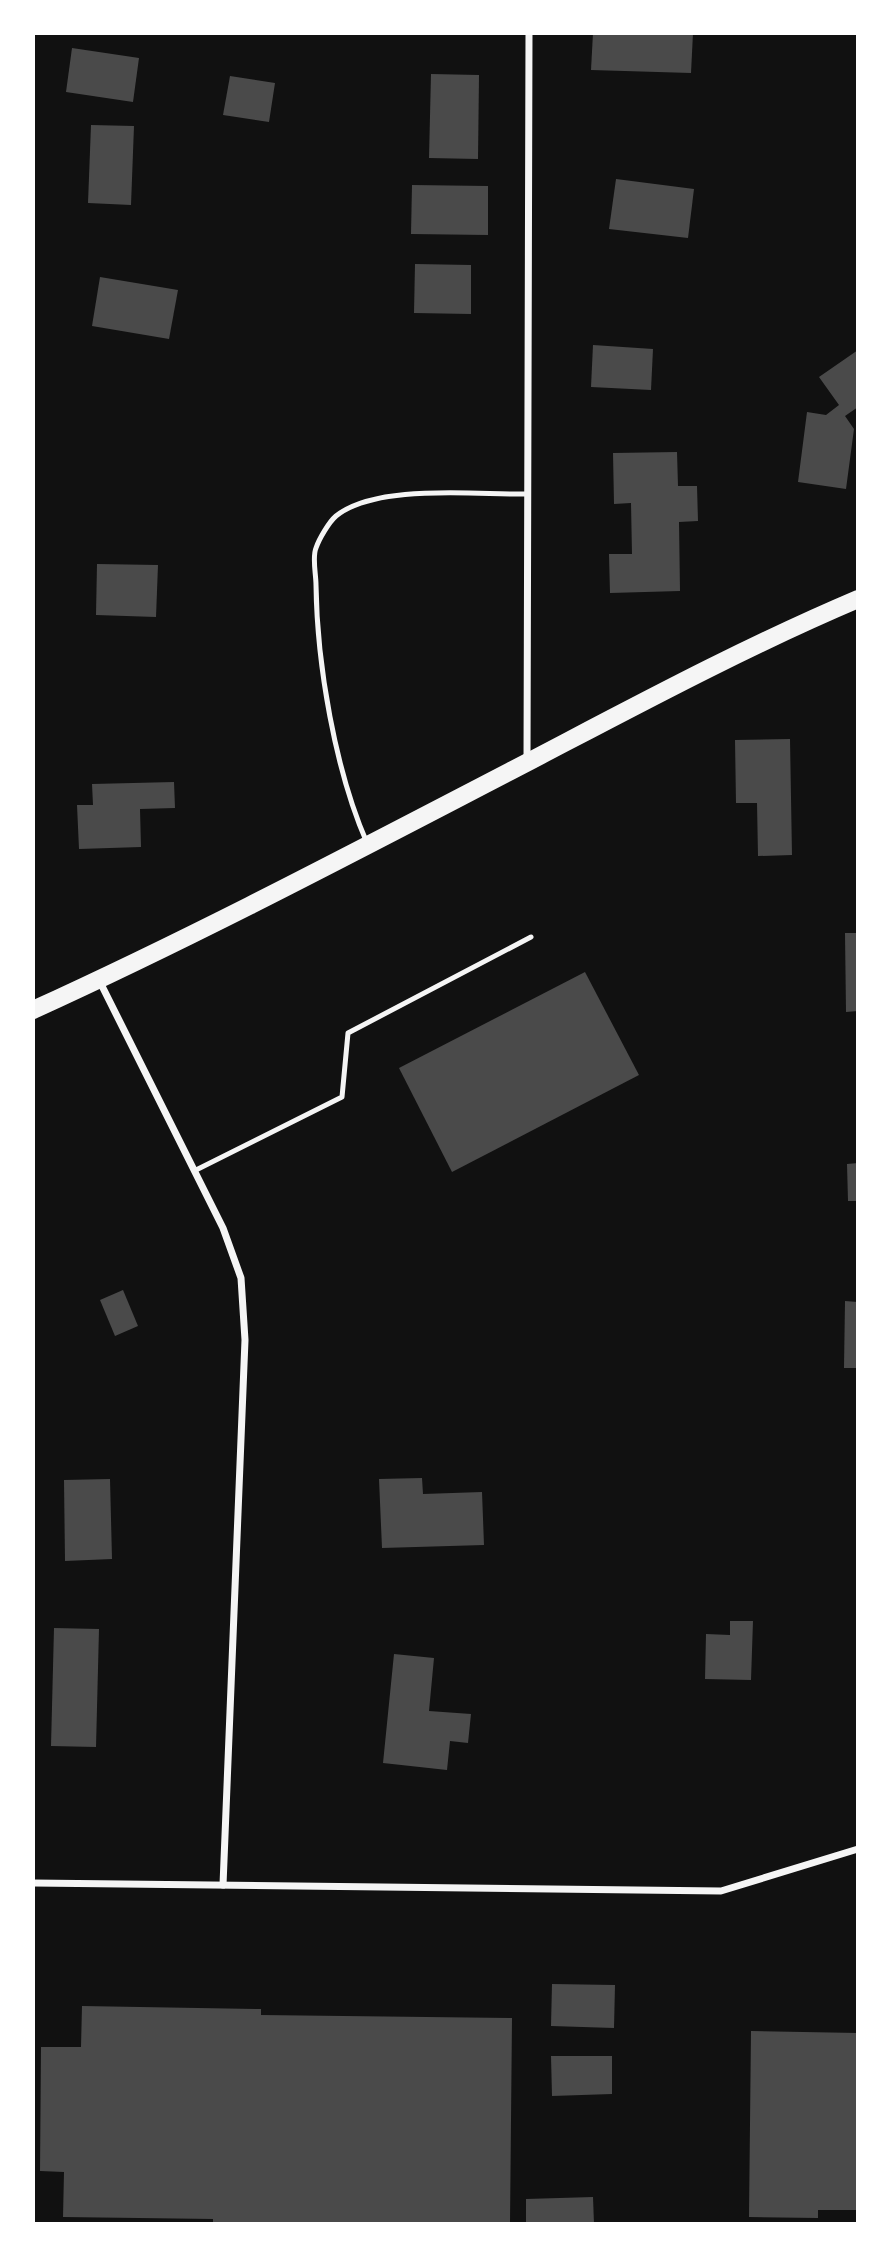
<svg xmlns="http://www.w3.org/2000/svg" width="891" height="2257" viewBox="0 0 891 2257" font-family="Overpass,sans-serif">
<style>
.building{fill:#4a4a4a}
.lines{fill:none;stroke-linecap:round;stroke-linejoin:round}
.service{stroke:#f5f5f5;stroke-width:5}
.minor{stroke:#f5f5f5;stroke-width:7}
.primary{stroke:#f5f5f5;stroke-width:18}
</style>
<rect width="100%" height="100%" fill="#111"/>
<!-- building -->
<g class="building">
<polygon points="593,33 693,33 691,73 591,70"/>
<polygon points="72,48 139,58 133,102 66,92"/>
<polygon points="431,74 479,75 478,159 429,158"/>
<polygon points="230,76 275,83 269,122 223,115"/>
<polygon points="91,125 134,126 131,205 88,203"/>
<polygon points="616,179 694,189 688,238 609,229"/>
<polygon points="412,185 488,186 488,235 411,234"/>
<polygon points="415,264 471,265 471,314 414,313"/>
<polygon points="100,277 178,290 169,339 92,326"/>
<polygon points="593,345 653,349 651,390 591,387"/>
<polygon points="858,350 858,407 845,416 854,429 846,489 798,482 807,412 826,415 839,405 819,377"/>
<polygon points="677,452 678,486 697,486 698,521 679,522 680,591 610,593 609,554 632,554 631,503 614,504 613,453"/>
<polygon points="97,564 158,565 156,617 96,615"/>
<polygon points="790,739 792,855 758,856 757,803 736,803 735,740"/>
<polygon points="174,782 175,808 140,809 141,847 79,849 77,805 93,805 92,784"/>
<polygon points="845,933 858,933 858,1011 846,1012"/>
<polygon points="585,972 639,1075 452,1172 399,1068"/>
<polygon points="858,1163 858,1201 848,1201 847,1164"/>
<polygon points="123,1290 138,1326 115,1336 100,1300"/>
<polygon points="845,1301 858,1302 858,1368 844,1368"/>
<polygon points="422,1478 423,1494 482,1492 484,1545 382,1548 379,1479"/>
<polygon points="110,1479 112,1559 65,1561 64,1480"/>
<polygon points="730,1621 753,1621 751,1680 705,1679 706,1634 730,1635"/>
<polygon points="54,1628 99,1629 96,1747 51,1746"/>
<polygon points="394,1654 434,1658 429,1711 471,1714 468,1743 450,1741 447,1770 383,1763"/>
<polygon points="552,1984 615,1985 614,2028 551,2026"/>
<polygon points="82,2006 261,2009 261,2015 512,2018 510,2224 213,2224 213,2219 63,2217 64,2172 40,2171 41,2047 81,2047"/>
<polygon points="751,2031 858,2033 858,2210 818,2210 818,2218 749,2217"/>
<polygon points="551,2056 612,2056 612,2094 552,2096"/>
<polygon points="593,2197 594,2224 526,2224 526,2199"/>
</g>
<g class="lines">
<!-- service -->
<g class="service">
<path d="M 367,843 C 335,770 317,664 316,585 C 316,574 312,557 316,548 C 319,539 329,522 336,516 C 377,483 476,495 528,494"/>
<polyline points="194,1171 342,1097 348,1033 531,937"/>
</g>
<!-- minor -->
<g class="minor">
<polyline points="527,762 529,33"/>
<polyline points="99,980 223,1228 241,1278 245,1340 223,1885"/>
<polyline points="33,1883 721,1891 858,1849"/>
</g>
<!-- primary -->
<path class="primary" d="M 33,1010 C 202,933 366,846 530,761 C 639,704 745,647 858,599"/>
</g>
<!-- border -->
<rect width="891" height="2257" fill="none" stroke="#ffffff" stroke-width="70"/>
</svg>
